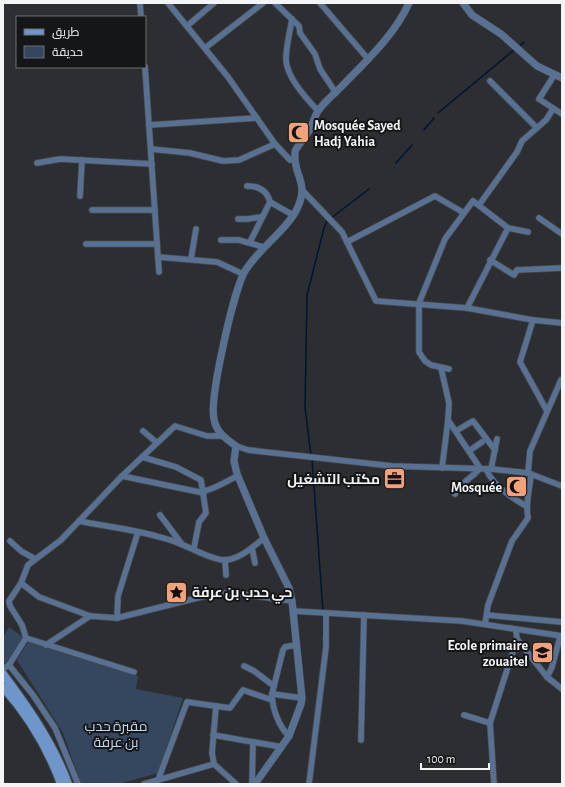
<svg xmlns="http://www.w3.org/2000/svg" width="565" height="787" viewBox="0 0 565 787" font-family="'Alegreya Sans',Cairo,sans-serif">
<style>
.green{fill:#35475e}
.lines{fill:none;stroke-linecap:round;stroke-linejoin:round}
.stream{stroke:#001437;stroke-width:1.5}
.minor-casing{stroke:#484a4d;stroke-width:7}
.tertiary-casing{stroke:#484a4d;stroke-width:8}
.secondary-casing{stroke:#484a4d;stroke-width:10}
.minor{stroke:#587192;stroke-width:5.5}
.tertiary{stroke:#587192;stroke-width:7}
.secondary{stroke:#6f96cb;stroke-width:8}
.labels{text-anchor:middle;stroke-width:4;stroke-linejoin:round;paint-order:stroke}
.poi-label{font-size:14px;font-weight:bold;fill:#f2f4f6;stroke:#151617;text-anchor:end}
.park-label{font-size:14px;fill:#c5d8f2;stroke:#151617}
</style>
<rect width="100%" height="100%" fill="#2c2e31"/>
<!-- green -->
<g class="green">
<polygon points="9,627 24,638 6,664 3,661 3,637"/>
<polygon points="28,642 138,676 136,689 183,698 158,773 119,784 81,784 63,733 17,660"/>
</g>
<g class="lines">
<!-- stream -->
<g class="stream">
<polyline points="518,47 524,42"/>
<polyline points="438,113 515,49"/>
<polyline points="424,130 434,118"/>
<polyline points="396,163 412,145"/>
<polyline points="331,218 369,189"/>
<polyline points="311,455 305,407 307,295 324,228 327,221"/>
<polyline points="312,459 323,611"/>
<polyline points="323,615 323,635"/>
</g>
<defs>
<g id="minor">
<polyline points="140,3 141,17"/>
<polyline points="168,3 228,77 275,144 290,160 295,160"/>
<polyline points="275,3 299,26 300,33 315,54 320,69 336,93"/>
<polyline points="320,3 368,59"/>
<path d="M 292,19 C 290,32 286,46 286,59 C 286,77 307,99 318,111"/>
<polyline points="187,26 214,3"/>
<polyline points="205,48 263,3"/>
<polyline points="145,67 159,272"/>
<polyline points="555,74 539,99 562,114"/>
<polyline points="490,81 536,127"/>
<polyline points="149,125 257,118"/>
<polyline points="151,149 190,153 223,161 239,160 275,144"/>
<polyline points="37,163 60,159 152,164"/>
<path d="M 247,186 C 258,186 267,190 270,202 L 250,242"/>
<polyline points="303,191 342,232 376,301 467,308 533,320 562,323"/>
<polyline points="80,196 82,160"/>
<polyline points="270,202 293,215"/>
<polyline points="479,205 517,152 522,141 546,120 553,109"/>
<polyline points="92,210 155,210"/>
<polyline points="539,218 562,234"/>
<polyline points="238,219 247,219 262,217"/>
<polyline points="221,240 239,240 263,247"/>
<polyline points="347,242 435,196 464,213"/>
<polyline points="86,244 157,244"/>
<polyline points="158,257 217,262 243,274"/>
<polyline points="191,259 196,229"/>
<polyline points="490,260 514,275 517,270 562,268"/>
<polyline points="467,308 508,228"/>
<polyline points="533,320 520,362 547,411"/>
<path d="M 441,368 L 449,403 L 448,420 L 480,468 C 470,481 462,480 455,494"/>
<polyline points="449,369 431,365 425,361 419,352 419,303 445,239 473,201 508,228 528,232"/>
<polyline points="143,431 156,442"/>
<polyline points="456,431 473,421 495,450"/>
<polyline points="236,446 248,450 392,466 491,469 528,473 562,486"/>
<polyline points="469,451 482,442"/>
<polyline points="142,457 176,467 201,480 206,513 199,522 194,548"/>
<polyline points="442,468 448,420"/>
<path d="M 486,469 C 492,484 512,498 526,506"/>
<polyline points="491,469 497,439"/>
<polyline points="528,473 530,451 561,380"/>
<polyline points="122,476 204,493"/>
<path d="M 204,491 C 217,488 226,481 238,476"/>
<polyline points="160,515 181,543"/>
<path d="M 79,521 C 109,527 140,530 170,540 C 185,544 210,560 224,560 C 239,560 254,546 264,538"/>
<polyline points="10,541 21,551 35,559"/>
<polyline points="252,548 255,563"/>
<polyline points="225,560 226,575"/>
<polyline points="21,583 39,597 90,616 117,618 213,594 233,593 292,601"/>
<polyline points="293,611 462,621 562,636"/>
<polyline points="487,615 562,622"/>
<polyline points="117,618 118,596 138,532"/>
<path d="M 485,624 L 488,605 L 512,541 L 528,518 C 525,503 530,489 531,474"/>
<polyline points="26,638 134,672"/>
<polyline points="517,639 547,677 562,689"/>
<polyline points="46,645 90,616"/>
<polyline points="9,665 33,695 55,728 78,784"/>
<polyline points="244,666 254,671 274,686"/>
<polyline points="3,669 9,665 26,638 22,625 10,606 9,601 21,583 28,565 61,540 122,476 173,428 175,426 207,436 222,436"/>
<polyline points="547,677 552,667 560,637"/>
<polyline points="272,694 302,698"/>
<polyline points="216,706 212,753 214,764 236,784"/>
<polyline points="464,715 490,723"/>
<polyline points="213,735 282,747"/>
<path d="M 289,736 C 279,727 272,708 272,694 L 283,650 L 285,647 L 296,645"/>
<polyline points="361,740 364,615"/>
<polyline points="158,780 187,702 230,708 243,690 272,700"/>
<polyline points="144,784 214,764"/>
<polyline points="252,784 253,742"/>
<polyline points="309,784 326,647 326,614"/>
<polyline points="494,784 490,723 517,639 516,630"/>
</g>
<g id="tertiary">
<polyline points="463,3 472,15 501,34 537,66 562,78"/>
<path d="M 255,784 L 289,736 L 301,704 L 302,698 L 292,601 L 289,588 L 264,538 L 237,474 L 234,461 L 236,446 C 225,438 216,432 214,419 C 209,399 234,289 245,271 C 259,248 286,231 297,209 C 310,182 293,176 295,153 C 295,150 295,151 297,148 C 300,142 306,137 309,131 C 313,125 314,117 318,111 C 324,102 333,95 341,87 C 366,61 394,36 409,3"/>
</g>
<g id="secondary">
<path d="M 3,674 C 29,709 53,743 68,784"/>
<path d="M 3,687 C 28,715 48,748 61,784"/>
</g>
</defs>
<!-- minor casing -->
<use href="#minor" class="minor-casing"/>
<!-- tertiary casing -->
<use href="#tertiary" class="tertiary-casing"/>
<!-- secondary casing -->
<use href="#secondary" class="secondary-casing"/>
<!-- minor -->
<use href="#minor" class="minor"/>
<!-- tertiary -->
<use href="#tertiary" class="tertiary"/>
<!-- secondary -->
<use href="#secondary" class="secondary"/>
</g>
<!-- icons -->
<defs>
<symbol id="mosque-square" viewBox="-11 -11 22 22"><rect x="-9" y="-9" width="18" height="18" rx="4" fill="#f1a27b" stroke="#151617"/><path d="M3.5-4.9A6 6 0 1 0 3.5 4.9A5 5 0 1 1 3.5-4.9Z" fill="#111"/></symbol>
<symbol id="office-square" viewBox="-11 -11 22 22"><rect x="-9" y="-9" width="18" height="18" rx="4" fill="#f1a27b" stroke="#151617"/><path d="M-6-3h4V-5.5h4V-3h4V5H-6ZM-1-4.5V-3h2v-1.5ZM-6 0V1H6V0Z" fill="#111"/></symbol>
<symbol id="sight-square" viewBox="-11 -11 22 22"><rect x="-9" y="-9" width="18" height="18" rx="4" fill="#f1a27b" stroke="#151617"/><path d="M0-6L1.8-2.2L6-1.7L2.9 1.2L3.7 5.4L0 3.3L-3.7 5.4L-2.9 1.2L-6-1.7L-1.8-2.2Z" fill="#111"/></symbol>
<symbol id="school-square" viewBox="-11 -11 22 22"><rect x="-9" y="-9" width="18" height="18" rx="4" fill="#f1a27b" stroke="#151617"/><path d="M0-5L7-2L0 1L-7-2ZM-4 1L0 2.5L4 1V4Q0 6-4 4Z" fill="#111"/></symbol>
</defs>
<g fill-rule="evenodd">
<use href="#mosque-square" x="286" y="120" width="25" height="25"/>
<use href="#office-square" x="382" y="466" width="25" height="25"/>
<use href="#mosque-square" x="504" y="474" width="25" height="25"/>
<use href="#sight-square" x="164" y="580" width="25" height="25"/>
<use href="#school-square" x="530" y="640" width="25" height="25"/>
</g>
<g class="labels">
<!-- poi labels -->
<g class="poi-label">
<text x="314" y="130" text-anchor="start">Mosquée Sayed<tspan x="314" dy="16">Hadj Yahia</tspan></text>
<text x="380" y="484">مكتب التشغيل</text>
<text x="502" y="492">Mosquée</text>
<text x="192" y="597" text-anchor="start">حي حدب بن عرفة</text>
<text x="528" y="650">Ecole primaire<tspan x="528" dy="16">zouaitel</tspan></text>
</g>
<!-- park labels -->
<g class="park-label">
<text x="116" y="731">مقبرة حدب<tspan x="116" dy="16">بن عرفة</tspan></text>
</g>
</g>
<!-- border -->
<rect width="565" height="787" fill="none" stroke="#f2f4f6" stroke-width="8"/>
<!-- legend -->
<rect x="16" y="16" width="130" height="52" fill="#151617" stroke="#6d6f70"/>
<rect x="24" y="29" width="20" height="6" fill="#6f96cb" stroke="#6d6f70"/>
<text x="52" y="36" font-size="12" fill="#f2f4f6">طريق</text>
<rect x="24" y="46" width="20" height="12" fill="#35475e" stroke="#6d6f70"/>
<text x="52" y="56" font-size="12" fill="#f2f4f6">حديقة</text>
<!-- scale -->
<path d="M421 763v6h68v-6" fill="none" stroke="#f2f4f6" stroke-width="2"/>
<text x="427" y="763" font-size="12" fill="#f2f4f6" stroke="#151617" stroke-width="3" paint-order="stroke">100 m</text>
</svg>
